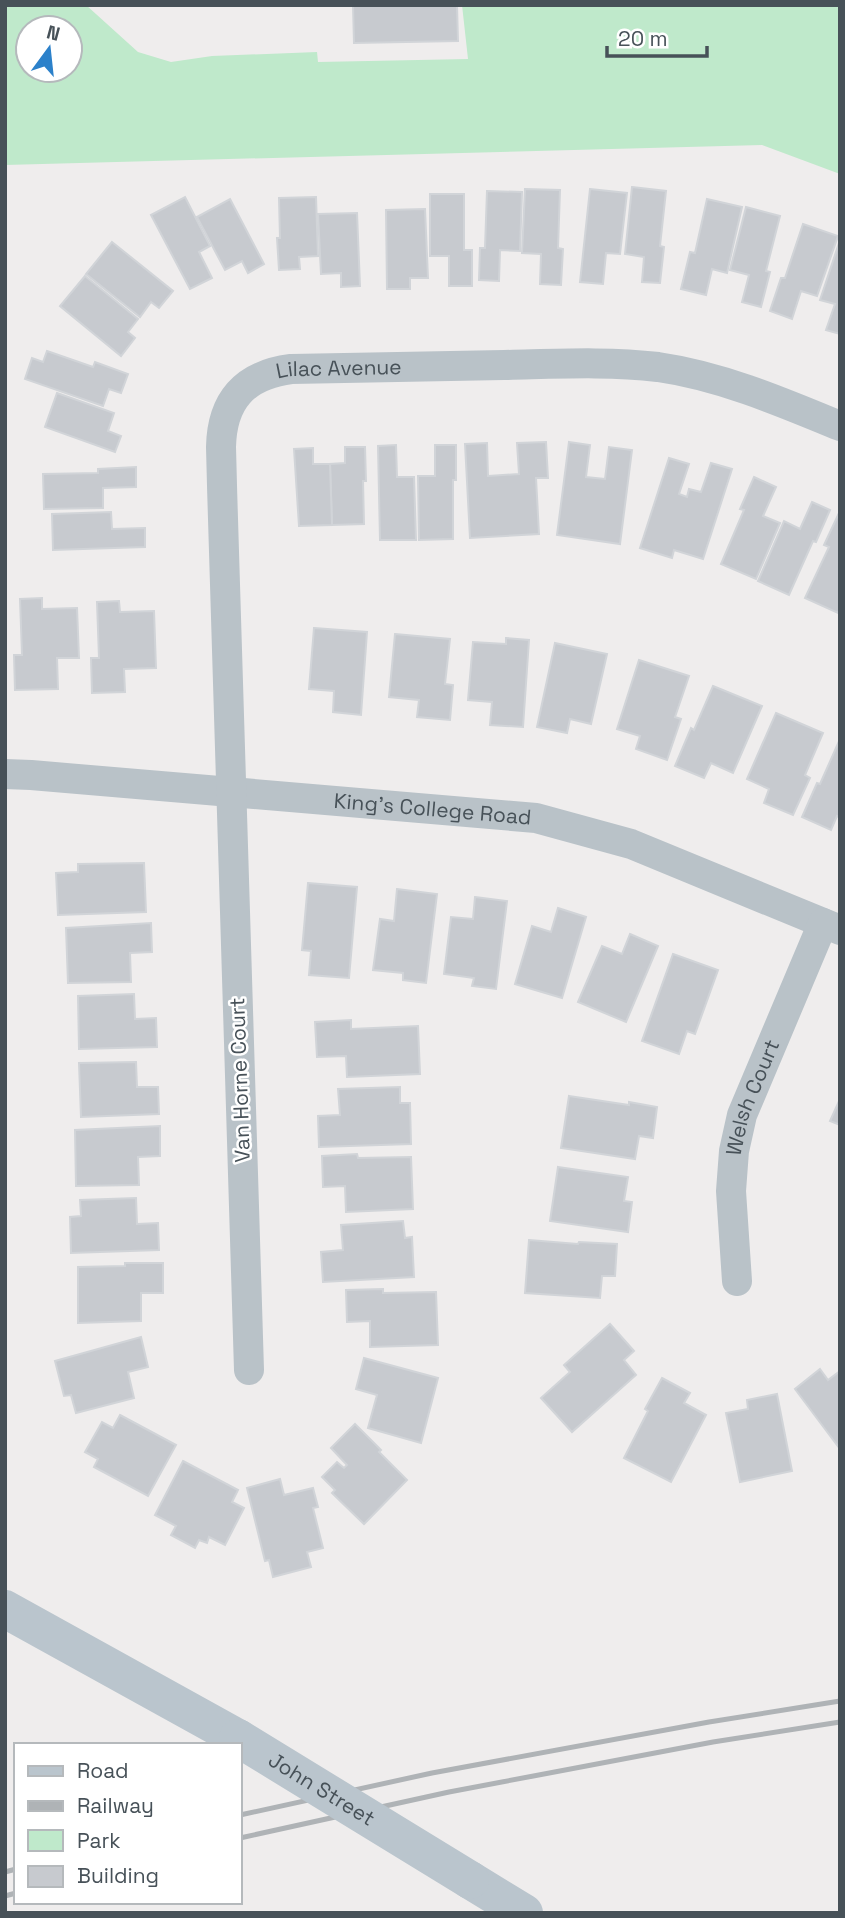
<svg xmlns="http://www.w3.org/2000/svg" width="845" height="1918" viewBox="0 0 845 1918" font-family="'Space Grotesk',sans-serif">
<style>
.green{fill:#bfe9cb;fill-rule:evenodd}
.building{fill:#c7cacf;stroke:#d1d4d8;stroke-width:2}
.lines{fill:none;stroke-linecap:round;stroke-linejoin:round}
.street{stroke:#b9c2c8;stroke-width:30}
.secondary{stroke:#bac5cd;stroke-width:38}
.rail{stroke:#afb3b6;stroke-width:5}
.secondary-bridge{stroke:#bac5cd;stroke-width:38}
.labels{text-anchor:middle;stroke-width:5;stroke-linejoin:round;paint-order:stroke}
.street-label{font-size:21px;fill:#475158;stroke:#fff}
</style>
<rect width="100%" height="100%" fill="#efeded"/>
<!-- green -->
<path class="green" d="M 5,5 L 86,5 L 138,52 L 171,62 L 212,56 L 317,52 L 318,62 L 468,59 L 462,5 L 840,5 L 840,174 L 762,145 L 5,165 ZM 28,28 L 70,28 L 70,70 L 28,70 Z"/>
<!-- building -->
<g class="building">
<polygon points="353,5 457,5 458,41 354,43"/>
<polygon points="632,187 666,191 660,246 664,247 660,283 642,282 644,257 625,254"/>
<polygon points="525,189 560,190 558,248 563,249 561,285 540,284 541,254 522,253"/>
<polygon points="590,189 627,193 620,254 606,253 603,284 580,282"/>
<polygon points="487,191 522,192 520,251 500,250 499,281 479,280 480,248 485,248"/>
<polygon points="430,194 464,194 464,250 472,250 472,286 449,286 449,256 430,256"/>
<polygon points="185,197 210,246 199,252 212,278 190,289 151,215"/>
<polygon points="316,197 318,256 299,257 300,269 279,270 277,238 280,238 279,198"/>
<polygon points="230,199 264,264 248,273 242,261 225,270 197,217"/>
<polygon points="707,199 742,207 727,273 712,269 706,295 681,289 690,252 695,253"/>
<polygon points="746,207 780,216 766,271 770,272 761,307 742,302 749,275 730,270"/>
<polygon points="425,209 428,278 410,278 410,289 387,289 386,210"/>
<polygon points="357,213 360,286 341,287 341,273 321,274 318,214"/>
<polygon points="803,224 838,236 817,296 801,291 792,319 770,311 781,278 785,278"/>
<polygon points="840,240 840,334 826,330 835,304 820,300"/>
<polygon points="112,242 173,291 159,308 151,302 140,317 86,274"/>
<polygon points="85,276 138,319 128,332 135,338 121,356 60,306"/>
<polygon points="47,351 93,367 95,362 128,374 121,393 109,389 103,406 25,379 32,358 43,362"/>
<polygon points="57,393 114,413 108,431 121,436 115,452 45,427"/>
<polygon points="546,442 548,478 536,478 539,534 470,538 465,444 487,443 488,476 519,474 517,443"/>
<polygon points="569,442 590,445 586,477 605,479 609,447 632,450 620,544 557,535"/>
<polygon points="396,445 397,477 414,477 416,540 380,540 378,446"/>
<polygon points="435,445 456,445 456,480 453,480 453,539 419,540 418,476 435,476"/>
<polygon points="345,447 365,447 366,481 363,481 364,524 332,525 330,464 345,463"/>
<polygon points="313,448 313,464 330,464 332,525 299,526 294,449"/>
<polygon points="669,458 689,464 679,494 687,497 689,489 701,492 711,463 732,469 703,559 674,550 672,558 640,548"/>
<polygon points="136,467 136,487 103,488 103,508 44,509 43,474 98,473 98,469"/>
<polygon points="754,477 776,487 763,516 780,523 756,579 721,564 744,510 740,509"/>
<polygon points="812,502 830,510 816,542 813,541 789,595 758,581 784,521 800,529"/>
<polygon points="111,512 112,529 145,528 145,547 53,550 52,514"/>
<polygon points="839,513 840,608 838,613 805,598 829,547 824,545"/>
<polygon points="42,598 42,609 77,608 79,658 57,658 58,689 15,690 14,655 22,655 20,599"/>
<polygon points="119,601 120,612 154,611 156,668 124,669 125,692 92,693 91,658 99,658 97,602"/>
<polygon points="314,628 367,632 361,715 333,712 334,691 309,689"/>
<polygon points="395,634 450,639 445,684 453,685 450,720 417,717 419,700 389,697"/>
<polygon points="506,638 529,640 523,727 490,725 492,702 468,700 473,642 506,644"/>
<polygon points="555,643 607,654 591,724 570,719 567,733 537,727"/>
<polygon points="639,660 689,676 675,717 681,719 667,760 636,749 640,736 617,729"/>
<polygon points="713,686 762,706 733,773 711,763 704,778 675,766 691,728 694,730"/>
<polygon points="776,713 823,733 805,775 810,778 793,815 764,803 769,789 747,779"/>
<polygon points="840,739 840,818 837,816 831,830 802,817 817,783 820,784"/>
<polygon points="144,863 146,912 58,915 56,873 78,872 78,864"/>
<polygon points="308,883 357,887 349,978 309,975 311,951 302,950"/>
<polygon points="397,889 437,894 426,983 403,980 403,973 373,970 380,919 394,921"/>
<polygon points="475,897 507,901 496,989 472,986 474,978 444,974 451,917 473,919"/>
<polygon points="558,908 586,917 562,998 515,984 532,926 551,932"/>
<polygon points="151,923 152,952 130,953 131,982 68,983 66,928"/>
<polygon points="630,934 658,946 626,1022 578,1002 602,946 622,954"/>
<polygon points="673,954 718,970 695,1034 687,1031 679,1054 642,1041"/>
<polygon points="134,994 135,1019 156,1018 157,1047 79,1049 78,996"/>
<polygon points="351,1020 351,1029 418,1026 420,1074 347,1077 346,1056 317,1057 315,1022"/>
<polygon points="136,1062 137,1087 158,1087 159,1114 81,1117 79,1063"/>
<polygon points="400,1087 400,1103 410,1103 411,1144 319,1147 318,1116 340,1115 338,1089"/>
<polygon points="569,1096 629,1105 629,1102 657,1107 653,1138 639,1136 635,1159 561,1148"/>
<polygon points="840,1099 840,1125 830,1121"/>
<polygon points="160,1126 160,1156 138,1157 139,1185 76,1186 75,1130"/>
<polygon points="357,1154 358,1158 411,1157 413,1209 346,1212 345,1186 323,1187 322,1156"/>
<polygon points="558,1167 628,1177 624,1201 632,1202 628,1232 550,1221"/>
<polygon points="136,1198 137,1224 158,1223 159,1250 71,1253 70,1217 81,1216 80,1200"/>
<polygon points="403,1221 405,1238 412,1237 414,1277 323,1282 321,1252 343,1250 341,1225"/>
<polygon points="529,1240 578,1244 579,1242 617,1244 615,1276 602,1276 600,1298 525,1293"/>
<polygon points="125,1263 163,1263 163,1293 141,1293 141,1321 78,1323 78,1267 125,1266"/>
<polygon points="383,1289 383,1293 436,1292 438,1345 370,1347 370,1321 347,1322 346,1290"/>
<polygon points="610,1324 634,1351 624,1360 636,1375 572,1432 541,1398 570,1372 564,1365"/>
<polygon points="141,1337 148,1367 128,1372 134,1398 76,1413 71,1395 64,1396 55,1361"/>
<polygon points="364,1358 438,1378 421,1443 368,1428 377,1395 356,1389"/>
<polygon points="820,1369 828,1380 840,1371 840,1449 795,1389"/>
<polygon points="662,1378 690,1393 684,1403 706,1415 671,1482 624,1458 648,1411 645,1409"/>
<polygon points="777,1394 792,1471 740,1482 726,1413 748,1409 747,1400"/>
<polygon points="120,1415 176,1445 148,1496 94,1467 98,1459 85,1452 102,1422 113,1428"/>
<polygon points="355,1424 381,1450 379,1452 407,1480 364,1524 332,1493 335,1490 322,1477 337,1462 344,1468 347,1465 331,1448"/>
<polygon points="183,1461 238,1490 232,1502 244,1508 225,1545 209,1537 207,1543 199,1540 195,1548 171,1535 176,1526 155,1515"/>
<polygon points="280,1479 284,1495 313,1488 318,1507 313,1508 323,1548 307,1552 311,1567 273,1577 269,1560 265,1561 247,1488"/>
</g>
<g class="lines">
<!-- street -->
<g class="street">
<path id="s1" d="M 5,774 L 31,775 L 536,818 L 631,844 L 840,930"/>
<path id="s2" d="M 737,1281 L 731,1191 L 734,1151 L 742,1115 L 823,923"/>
<path id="s3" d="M 249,1370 C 239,1063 229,755 221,447 C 222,401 244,375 291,369 C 362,368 433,366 504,365 C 555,364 607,361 658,367 C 721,376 782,402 840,426"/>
</g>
<!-- secondary -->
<g class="secondary">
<polyline points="5,1609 238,1738"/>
<polyline points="470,1880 524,1913"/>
</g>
<!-- rail -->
<g class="rail">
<polyline points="240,1815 432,1773 709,1722 840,1701"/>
<polyline points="240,1838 449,1792 713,1742 840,1722"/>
<polyline points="5,1872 16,1869"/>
<polyline points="5,1896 16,1893"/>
</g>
<!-- secondary-bridge -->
<path class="secondary-bridge" id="s4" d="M 238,1738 L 470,1880"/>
</g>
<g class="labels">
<!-- street labels -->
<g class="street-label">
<text dy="7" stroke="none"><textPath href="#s3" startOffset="1088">Lilac Avenue</textPath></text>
<text dy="7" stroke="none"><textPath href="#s1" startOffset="429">King's College Road</textPath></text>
<text transform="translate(240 1080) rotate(-92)" y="7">Van Horne Court</text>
<text dy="7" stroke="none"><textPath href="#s2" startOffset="187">Welsh Court</textPath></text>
<text dy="7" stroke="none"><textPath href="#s4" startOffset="98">John Street</textPath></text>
</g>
</g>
<!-- border -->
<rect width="845" height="1918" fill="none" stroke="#475158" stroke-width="14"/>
<!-- legend -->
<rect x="14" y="1743" width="228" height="161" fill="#ffffff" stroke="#b5b9bc" stroke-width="2"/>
<rect x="28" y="1766" width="35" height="10" fill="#bac5cd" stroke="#b5b9bc" stroke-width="2"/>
<text x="77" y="1778" font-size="21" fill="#475158">Road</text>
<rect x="28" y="1801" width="35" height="10" fill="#afb3b6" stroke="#b5b9bc" stroke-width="2"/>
<text x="77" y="1813" font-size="21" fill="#475158">Railway</text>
<rect x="28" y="1830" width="35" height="21" fill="#bfe9cb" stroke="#b5b9bc" stroke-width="2"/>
<text x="77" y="1848" font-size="21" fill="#475158">Park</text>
<rect x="28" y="1866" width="35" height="21" fill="#c7cacf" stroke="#b5b9bc" stroke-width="2"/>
<text x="77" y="1883" font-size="21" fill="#475158">Building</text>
<!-- north arrow -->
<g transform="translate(49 49) rotate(15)"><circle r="33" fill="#ffffff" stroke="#b5b9bc" stroke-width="2"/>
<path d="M0-5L12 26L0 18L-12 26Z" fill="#2c81ca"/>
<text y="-10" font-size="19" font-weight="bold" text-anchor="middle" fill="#475158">N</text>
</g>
<!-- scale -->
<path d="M607 46v10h100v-10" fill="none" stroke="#475158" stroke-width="3.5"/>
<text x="618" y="46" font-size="21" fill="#475158" stroke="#ffffff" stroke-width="5" paint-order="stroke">20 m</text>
</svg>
